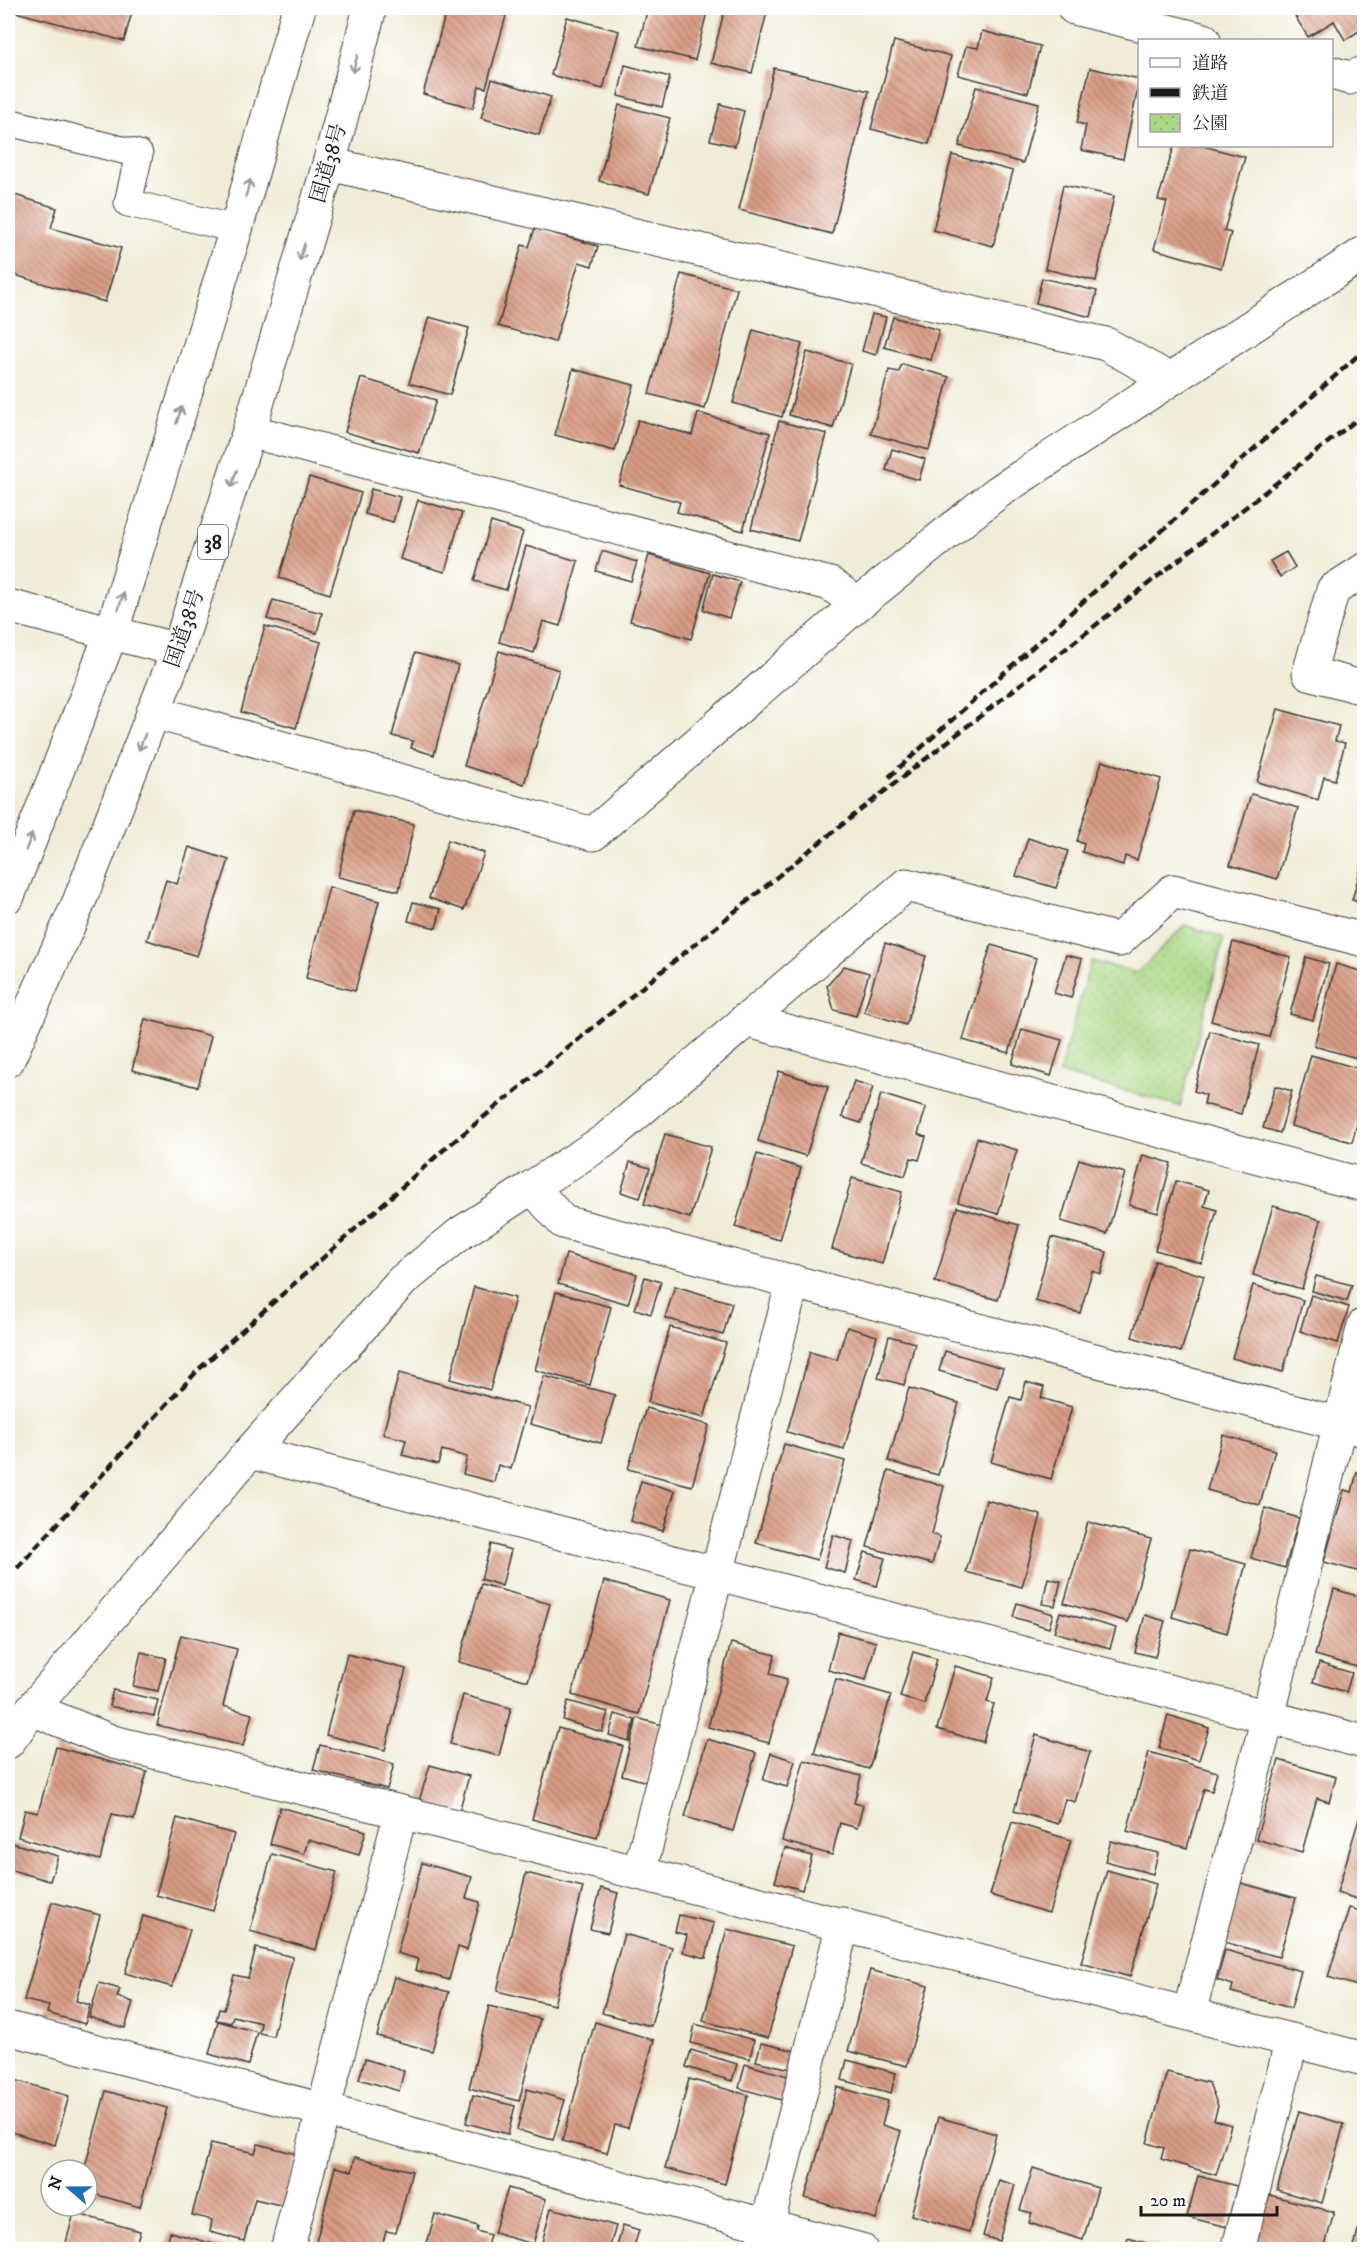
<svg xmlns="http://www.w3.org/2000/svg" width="1372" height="2257" viewBox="0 0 1372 2257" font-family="'IM FELL DW Pica','Noto Serif JP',serif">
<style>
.park{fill:url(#park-dots);stroke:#647a50;stroke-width:1.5}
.building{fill:url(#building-back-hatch)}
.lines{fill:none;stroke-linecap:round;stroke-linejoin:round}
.lane-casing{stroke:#3c3b38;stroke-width:29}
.street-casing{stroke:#3c3b38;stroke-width:35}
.highway-casing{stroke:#3c3b38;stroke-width:35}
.lane{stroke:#fff;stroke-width:27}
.street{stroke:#fff;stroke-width:33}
.highway{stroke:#fff;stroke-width:33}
.rail{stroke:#1c1c1c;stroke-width:4.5;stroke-dasharray:9 4.5;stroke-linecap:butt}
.oneway{stroke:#999}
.labels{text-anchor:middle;stroke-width:4.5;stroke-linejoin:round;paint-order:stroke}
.shield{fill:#fff;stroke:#606060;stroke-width:1.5}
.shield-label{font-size:20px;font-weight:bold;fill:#1c1c1c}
.street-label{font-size:21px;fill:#1c1c1c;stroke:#fff}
</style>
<defs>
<pattern id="park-dots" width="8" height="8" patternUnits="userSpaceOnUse" patternTransform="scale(1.5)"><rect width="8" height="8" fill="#abd885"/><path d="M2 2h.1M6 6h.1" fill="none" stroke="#93b972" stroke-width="1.8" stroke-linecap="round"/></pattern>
<pattern id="building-back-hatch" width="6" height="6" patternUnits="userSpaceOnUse" patternTransform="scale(1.5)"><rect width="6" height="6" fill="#d89b83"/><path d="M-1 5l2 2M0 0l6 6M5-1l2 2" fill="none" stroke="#ae7e6a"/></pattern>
</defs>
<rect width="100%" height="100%" fill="#fff"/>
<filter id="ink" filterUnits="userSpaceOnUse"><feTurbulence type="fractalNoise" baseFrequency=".0167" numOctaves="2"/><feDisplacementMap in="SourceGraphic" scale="12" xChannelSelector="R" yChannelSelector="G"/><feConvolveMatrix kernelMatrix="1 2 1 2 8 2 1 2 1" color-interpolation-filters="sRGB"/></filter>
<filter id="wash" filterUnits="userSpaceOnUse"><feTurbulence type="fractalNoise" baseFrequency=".008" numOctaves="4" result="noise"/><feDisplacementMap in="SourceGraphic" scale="24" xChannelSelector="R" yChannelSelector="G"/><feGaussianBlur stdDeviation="1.35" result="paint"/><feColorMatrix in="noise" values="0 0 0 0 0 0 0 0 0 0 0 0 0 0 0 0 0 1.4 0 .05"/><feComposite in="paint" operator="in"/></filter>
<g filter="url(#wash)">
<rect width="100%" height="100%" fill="#f0ecd7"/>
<!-- park -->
<polygon class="park" points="1185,925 1224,938 1180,1106 1059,1073 1091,961 1137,973"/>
<g id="blocks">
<!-- building -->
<g class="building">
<polygon points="8,8 133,8 124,41 8,10"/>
<polygon points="447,8 475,8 506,16 486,88 479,86 473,108 423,94"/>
<polygon points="648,8 708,8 695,60 638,46"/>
<polygon points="725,8 768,8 752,73 711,63"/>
<polygon points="1290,8 1364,8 1364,28 1345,40 1334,21 1308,37"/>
<polygon points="567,17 619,31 603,89 551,75"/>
<polygon points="982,31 1040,46 1028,93 958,75 966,46 978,48"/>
<polygon points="894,41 951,56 929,144 871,129"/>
<polygon points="625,65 670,77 662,107 618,96"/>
<polygon points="774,68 869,91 832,234 739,210"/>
<polygon points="1090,68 1140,79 1123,159 1081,150 1086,125 1077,123"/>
<polygon points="492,79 551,97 539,135 481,118"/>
<polygon points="976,87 1039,103 1023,163 959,146"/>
<polygon points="720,104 744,111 735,146 710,140"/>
<polygon points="619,105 670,118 649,194 599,181"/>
<polygon points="1174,146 1203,146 1245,157 1224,231 1231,233 1221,268 1154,249 1167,202 1158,200"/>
<polygon points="952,155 1013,171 993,246 933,230"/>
<polygon points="1063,185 1114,196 1096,281 1045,269"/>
<polygon points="8,193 57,208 51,228 121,248 105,302 8,273"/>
<polygon points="535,228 598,246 592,266 579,262 555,342 498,326 522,245 529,247"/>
<polygon points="681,274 737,289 705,409 649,394"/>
<polygon points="1042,278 1097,291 1091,317 1036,303"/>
<polygon points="872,314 886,317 876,355 862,351"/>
<polygon points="429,317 469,328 450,395 409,383"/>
<polygon points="893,317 939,330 931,360 884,347"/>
<polygon points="753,330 802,344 782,417 733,403"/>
<polygon points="807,352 851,364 833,428 789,415"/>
<polygon points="902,364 949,377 929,450 871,434 889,370 899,372"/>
<polygon points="573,369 634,385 615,451 555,435"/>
<polygon points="361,378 436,400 419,453 345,432"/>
<polygon points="698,413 770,433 743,531 677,512 680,502 619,485 638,420 692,435"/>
<polygon points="779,421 827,434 798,541 751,529"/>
<polygon points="892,449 925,459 919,480 886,470"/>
<polygon points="309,477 361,493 330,594 279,578"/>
<polygon points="371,489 400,497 393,522 365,514"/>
<polygon points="418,500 462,513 445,572 400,559"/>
<polygon points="491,522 523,532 506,590 474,581"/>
<polygon points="526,546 578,561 560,626 543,621 534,653 499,642"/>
<polygon points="602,551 637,562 631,581 596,571"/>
<polygon points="1286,552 1295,567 1280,577 1270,561"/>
<polygon points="649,555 710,573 691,639 630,621"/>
<polygon points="713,574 740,582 729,618 703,610"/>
<polygon points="273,600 322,613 317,633 267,619"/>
<polygon points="265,626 321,642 296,728 241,712"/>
<polygon points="499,651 559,670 524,784 464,766"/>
<polygon points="415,653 458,665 434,755 411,748 413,741 392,736"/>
<polygon points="1278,709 1339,726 1335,741 1345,743 1335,780 1324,777 1318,800 1257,782"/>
<polygon points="1102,761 1161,779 1137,860 1125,856 1123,865 1082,852 1084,844 1077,841"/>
<polygon points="1251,794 1298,808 1277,879 1230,865"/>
<polygon points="354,810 414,824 399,891 338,877"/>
<polygon points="1028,838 1068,851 1056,888 1016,876"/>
<polygon points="448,840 484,853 464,910 429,898"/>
<polygon points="189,847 229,860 197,956 147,940 166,880 177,884"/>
<polygon points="1364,856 1364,903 1352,900"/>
<polygon points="329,887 379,901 355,991 306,978"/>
<polygon points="413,902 441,909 436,928 408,921"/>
<polygon points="1233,942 1291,957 1269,1037 1211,1021"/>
<polygon points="885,943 926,956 906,1025 864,1012"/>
<polygon points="991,945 1036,958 1009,1053 963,1040"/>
<polygon points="1066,955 1082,959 1071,998 1054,993"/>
<polygon points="1306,957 1329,964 1313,1020 1290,1014"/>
<polygon points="1336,964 1364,972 1364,1060 1314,1046"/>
<polygon points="844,966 869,973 856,1016 834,1010 827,986"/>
<polygon points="145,1019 211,1036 198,1087 132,1070"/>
<polygon points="1022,1029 1062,1040 1051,1076 1012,1064"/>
<polygon points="1210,1031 1259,1045 1241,1114 1204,1104 1206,1095 1194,1091"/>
<polygon points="1311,1055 1364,1070 1364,1100 1352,1142 1291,1126"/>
<polygon points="779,1071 828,1087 806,1156 758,1141"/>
<polygon points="854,1081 873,1087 861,1123 842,1117"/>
<polygon points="1275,1086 1292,1091 1280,1133 1263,1128"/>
<polygon points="881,1094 926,1108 918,1134 926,1137 919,1160 911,1158 905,1176 861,1163"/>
<polygon points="665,1134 711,1147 690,1218 644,1204"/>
<polygon points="977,1138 1017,1150 998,1214 958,1202"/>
<polygon points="757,1154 801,1168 780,1240 735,1227"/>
<polygon points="1143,1155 1171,1163 1158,1213 1129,1205"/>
<polygon points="1079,1159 1125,1173 1107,1234 1061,1221"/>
<polygon points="630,1162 650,1168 640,1198 621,1192"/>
<polygon points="852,1178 902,1192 882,1264 832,1249"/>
<polygon points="1176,1181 1209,1190 1204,1206 1217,1210 1202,1263 1155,1250"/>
<polygon points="1273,1206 1321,1220 1302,1289 1253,1275"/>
<polygon points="957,1207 1019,1225 998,1300 935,1282"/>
<polygon points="1052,1237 1107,1252 1101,1274 1092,1271 1080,1313 1035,1301"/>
<polygon points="566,1254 637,1274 628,1304 558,1284"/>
<polygon points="1155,1261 1204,1276 1181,1352 1132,1337"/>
<polygon points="1316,1276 1352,1285 1347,1301 1312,1291"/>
<polygon points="645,1277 661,1282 651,1314 635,1309"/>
<polygon points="1253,1285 1303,1300 1283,1372 1232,1358"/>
<polygon points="675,1286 732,1303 723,1335 665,1318"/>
<polygon points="474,1287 515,1298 490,1390 450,1379"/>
<polygon points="556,1292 611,1307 590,1385 535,1370"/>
<polygon points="1311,1295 1349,1307 1338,1343 1300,1331"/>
<polygon points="670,1327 726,1343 704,1418 648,1402"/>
<polygon points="847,1327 877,1336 844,1449 787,1432 810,1352 837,1360"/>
<polygon points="889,1336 915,1343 904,1385 878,1378"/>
<polygon points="945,1351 1003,1368 997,1388 939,1371"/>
<polygon points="399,1373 528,1407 511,1469 498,1465 494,1482 463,1474 467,1457 442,1450 438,1464 402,1455 406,1440 383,1434"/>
<polygon points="544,1376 615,1395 601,1443 530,1424"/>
<polygon points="1026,1382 1044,1387 1041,1398 1072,1407 1051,1479 991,1462 1010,1397 1021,1400"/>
<polygon points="909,1388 959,1403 938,1475 888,1461"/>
<polygon points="646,1408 709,1425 692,1486 628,1469"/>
<polygon points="1223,1435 1275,1450 1260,1505 1207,1490"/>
<polygon points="784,1444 845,1461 817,1560 756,1543"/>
<polygon points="888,1471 944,1486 932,1534 940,1537 932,1564 867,1547"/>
<polygon points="1357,1472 1364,1474 1364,1573 1324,1562 1344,1490 1352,1492"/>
<polygon points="641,1481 675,1491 663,1531 630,1521"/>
<polygon points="986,1500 1041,1515 1022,1587 966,1572"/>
<polygon points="1265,1508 1299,1518 1285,1568 1251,1558"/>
<polygon points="1088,1522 1151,1539 1128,1622 1064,1603"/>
<polygon points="833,1535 853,1541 845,1573 824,1567"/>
<polygon points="491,1544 511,1550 502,1586 481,1579"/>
<polygon points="1190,1549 1246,1564 1227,1633 1172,1617"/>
<polygon points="865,1552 885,1558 877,1586 856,1580"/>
<polygon points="1048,1578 1061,1581 1055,1606 1042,1604"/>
<polygon points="604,1581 670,1600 639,1714 572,1695"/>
<polygon points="481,1584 550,1604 528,1681 459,1662"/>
<polygon points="1334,1589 1364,1598 1364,1669 1315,1655"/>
<polygon points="1017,1603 1053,1614 1049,1628 1013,1617"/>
<polygon points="1060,1612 1116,1628 1110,1648 1054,1632"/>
<polygon points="1145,1615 1165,1621 1155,1657 1135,1652"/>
<polygon points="838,1632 876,1642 866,1680 828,1670"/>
<polygon points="181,1635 237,1649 223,1706 252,1714 243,1746 157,1725"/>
<polygon points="731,1643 775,1655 770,1674 787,1679 769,1743 708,1727"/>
<polygon points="141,1652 166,1658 158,1691 133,1686"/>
<polygon points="913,1652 937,1659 924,1704 900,1697"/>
<polygon points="347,1654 406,1669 385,1750 326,1735"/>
<polygon points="1319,1663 1352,1673 1346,1692 1313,1682"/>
<polygon points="955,1666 994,1677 987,1702 994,1704 983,1742 937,1729"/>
<polygon points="836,1679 891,1695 869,1769 814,1753"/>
<polygon points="113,1690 158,1700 154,1716 109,1706"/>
<polygon points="463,1695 511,1708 499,1756 450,1744"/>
<polygon points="568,1701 608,1712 602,1732 563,1720"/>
<polygon points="615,1714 635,1720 629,1741 609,1735"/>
<polygon points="1168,1715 1209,1728 1199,1760 1159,1748"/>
<polygon points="637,1718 662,1725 647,1782 622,1775"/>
<polygon points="558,1728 623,1746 597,1837 532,1819"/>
<polygon points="1036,1735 1090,1752 1075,1802 1065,1799 1058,1824 1014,1811"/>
<polygon points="707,1739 756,1753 733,1831 685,1817"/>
<polygon points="320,1745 394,1764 387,1789 313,1770"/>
<polygon points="56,1747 147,1772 134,1819 112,1814 100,1860 18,1837 25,1810 38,1813"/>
<polygon points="1149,1752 1217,1772 1212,1791 1204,1789 1187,1848 1127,1831"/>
<polygon points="771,1753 795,1761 787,1787 763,1780"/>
<polygon points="804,1760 861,1776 854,1803 863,1805 857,1828 840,1823 832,1855 782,1841"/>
<polygon points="1279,1760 1336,1777 1329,1802 1317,1798 1302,1852 1256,1839"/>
<polygon points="430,1765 469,1776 459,1812 419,1801"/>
<polygon points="280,1807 366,1831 359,1855 308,1840 304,1854 270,1844"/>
<polygon points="1360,1815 1364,1816 1364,1901 1337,1893"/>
<polygon points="177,1818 234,1834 213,1911 156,1895"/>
<polygon points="1012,1822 1071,1840 1049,1913 990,1895"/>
<polygon points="1111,1841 1158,1853 1153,1874 1105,1861"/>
<polygon points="8,1842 58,1856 50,1881 8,1869"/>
<polygon points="785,1848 812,1856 802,1890 775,1882"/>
<polygon points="272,1854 337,1872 316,1950 250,1931"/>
<polygon points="422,1863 472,1877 466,1898 480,1902 467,1950 458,1947 449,1980 415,1970 418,1959 397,1953"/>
<polygon points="1107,1870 1156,1884 1130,1977 1081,1963"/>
<polygon points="526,1873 583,1887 554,2005 497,1991"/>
<polygon points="1241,1883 1296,1898 1279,1957 1224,1942"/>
<polygon points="601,1888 618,1893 608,1933 590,1929"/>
<polygon points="52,1902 100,1915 76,2001 90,2005 85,2024 47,2013 49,2006 24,2000"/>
<polygon points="1349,1908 1364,1912 1364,1988 1328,1977"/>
<polygon points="679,1915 714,1923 706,1958 683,1952 687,1935 675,1932"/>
<polygon points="143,1916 190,1930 172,1987 125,1973"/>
<polygon points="727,1929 792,1946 768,2038 703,2021"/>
<polygon points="624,1934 672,1947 651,2026 602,2013"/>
<polygon points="256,1948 293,1957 273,2036 259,2033 261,2023 233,2016 231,2023 216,2020 219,2009 224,2010 234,1975 248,1978"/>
<polygon points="1225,1950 1301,1971 1291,2008 1231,1992 1233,1985 1217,1980"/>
<polygon points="870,1970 928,1986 907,2066 848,2051"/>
<polygon points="394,1977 449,1992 432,2051 377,2036"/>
<polygon points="99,1983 120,1989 117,1997 133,2002 125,2028 89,2017"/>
<polygon points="489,2006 540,2019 519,2101 469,2088"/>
<polygon points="218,2021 257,2032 248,2065 209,2054"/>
<polygon points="595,2022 654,2040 628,2128 615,2125 607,2153 562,2141"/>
<polygon points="695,2024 754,2040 750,2059 691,2043"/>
<polygon points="761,2043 796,2051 791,2069 756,2061"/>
<polygon points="691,2050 737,2064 732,2081 686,2067"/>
<polygon points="365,2059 404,2071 399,2091 359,2079"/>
<polygon points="847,2060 896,2073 891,2093 842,2080"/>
<polygon points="745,2064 791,2077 785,2101 739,2088"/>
<polygon points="1167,2072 1209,2083 1218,2106 1214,2120 1231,2125 1216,2175 1161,2159 1164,2148 1147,2143"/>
<polygon points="8,2078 69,2096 55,2145 8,2131"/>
<polygon points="689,2079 748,2095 725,2184 665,2168"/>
<polygon points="837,2087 888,2101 882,2125 901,2131 876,2219 805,2198"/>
<polygon points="527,2089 565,2100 553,2140 517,2130"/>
<polygon points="106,2091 167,2108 140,2207 87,2192 87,2170 84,2170"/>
<polygon points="473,2095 515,2106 508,2134 466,2123"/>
<polygon points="1299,2111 1344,2124 1322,2203 1277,2190"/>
<polygon points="938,2117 996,2134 969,2232 911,2215"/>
<polygon points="211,2143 255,2153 258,2144 297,2154 284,2206 255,2199 244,2241 210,2232 212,2220 192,2215"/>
<polygon points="355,2157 412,2171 396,2233 386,2231 381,2250 314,2250 335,2167 352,2171"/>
<polygon points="1033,2168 1098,2188 1083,2240 1029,2223 1032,2213 1020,2210"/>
<polygon points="1198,2176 1237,2186 1227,2227 1187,2217"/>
<polygon points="999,2180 1015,2185 999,2241 983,2236"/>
<polygon points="508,2188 546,2199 533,2244 494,2233"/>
<polygon points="1266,2194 1334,2212 1324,2250 1251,2250"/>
<polygon points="551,2208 616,2226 609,2250 540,2250"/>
<polygon points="74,2213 140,2231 134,2250 64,2250"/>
<polygon points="435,2214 478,2226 477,2231 490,2235 486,2250 425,2250"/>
<polygon points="1361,2219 1364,2220 1364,2250 1353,2250"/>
<polygon points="623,2225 639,2230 633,2250 616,2250"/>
<polygon points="170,2232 233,2249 233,2250 165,2250"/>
<polygon points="1128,2238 1167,2249 1166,2250 1125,2250"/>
</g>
</g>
</g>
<g filter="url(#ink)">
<use href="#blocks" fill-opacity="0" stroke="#3c3b38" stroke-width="1.5"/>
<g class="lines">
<defs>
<polyline id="lane" points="8,122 139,154 128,203 236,229"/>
<g id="street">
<polyline points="1074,8 1204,40"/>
<polyline points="1332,73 1349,78 1364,73"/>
<polyline points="329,164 1106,344 1169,379"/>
<polyline points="249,431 830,584 858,604"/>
<polyline points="1364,570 1333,590 1309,673 1364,688"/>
<polyline points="8,606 178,650"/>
<polyline points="153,712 593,834 858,604 998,492 1364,253"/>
<polyline points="745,1020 1364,1185"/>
<polyline points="532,1187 604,1141 906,885 1119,940 1173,891 1364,940"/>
<polyline points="250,1452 1364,1742"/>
<polyline points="32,1709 113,1742 401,1812 1364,2059"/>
<polyline points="8,1742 32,1709 250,1452 402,1281 461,1233 532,1187 563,1222 1364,1430"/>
<polyline points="639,1873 793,1281"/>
<polyline points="1189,2013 1268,1717 1364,1325"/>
<polyline points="8,2028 861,2250"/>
<polyline points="287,2250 401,1812"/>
<polyline points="761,2250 843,1924"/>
<polyline points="1238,2250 1292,2040"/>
</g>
<g id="highway">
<polyline points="8,896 111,634 236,229 299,8"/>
<polyline points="8,1060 79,902 178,650 249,431 329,164 370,8"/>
</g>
</defs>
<!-- lane casing -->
<use href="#lane" class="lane-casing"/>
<!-- street casing -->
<use href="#street" class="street-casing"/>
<!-- highway casing -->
<use href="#highway" class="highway-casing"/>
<!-- lane -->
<use href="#lane" class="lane"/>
<!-- street -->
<use href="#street" class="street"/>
<!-- highway -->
<use href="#highway" class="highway"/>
<!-- rail -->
<g class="rail">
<path d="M 889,777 C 1047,633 1206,492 1364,350"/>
<polyline points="8,1578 199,1369 441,1152 810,850 1364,414"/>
</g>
</g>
<!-- one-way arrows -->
<defs><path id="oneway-shaft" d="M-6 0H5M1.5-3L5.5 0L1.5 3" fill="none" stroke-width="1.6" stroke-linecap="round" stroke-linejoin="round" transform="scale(1.5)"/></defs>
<g class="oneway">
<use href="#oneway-shaft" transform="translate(355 64) rotate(105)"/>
<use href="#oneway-shaft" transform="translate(248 188) rotate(-74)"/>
<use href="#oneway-shaft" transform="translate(302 252) rotate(107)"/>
<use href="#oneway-shaft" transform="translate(179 415) rotate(-73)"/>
<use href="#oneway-shaft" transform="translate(234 479) rotate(108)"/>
<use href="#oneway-shaft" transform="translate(121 601) rotate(-73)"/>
<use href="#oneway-shaft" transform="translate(142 742) rotate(111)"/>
<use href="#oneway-shaft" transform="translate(29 842) rotate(-68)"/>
</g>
</g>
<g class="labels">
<!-- shield labels -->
<rect class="shield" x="198" y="525" width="30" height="34" rx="4.5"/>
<g class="shield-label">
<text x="213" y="549">38</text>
</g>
<!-- street labels -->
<g class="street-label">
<text transform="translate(328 163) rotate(-74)" y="7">国道38号</text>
<text transform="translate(184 628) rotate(-71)" y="7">国道38号</text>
</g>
</g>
<!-- margin -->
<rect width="1372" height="2257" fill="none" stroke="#fff" stroke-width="30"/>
<!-- legend -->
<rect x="1138" y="39" width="195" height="108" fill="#ffffff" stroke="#a4a4a4" stroke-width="1.5"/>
<rect x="1150" y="58" width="30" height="9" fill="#ffffff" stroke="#a4a4a4" stroke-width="1.5"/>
<text x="1192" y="69" font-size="18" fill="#1c1c1c">道路</text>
<rect x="1150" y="88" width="30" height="9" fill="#1c1c1c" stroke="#a4a4a4" stroke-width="1.5"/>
<text x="1192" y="99" font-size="18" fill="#1c1c1c">鉄道</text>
<rect x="1150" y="114" width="30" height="18" fill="url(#park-dots)" stroke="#a4a4a4" stroke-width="1.5"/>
<text x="1192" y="129" font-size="18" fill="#1c1c1c">公園</text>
<!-- north arrow -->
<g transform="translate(69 2188) rotate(290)"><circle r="28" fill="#ffffff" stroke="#a4a4a4" stroke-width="1.5"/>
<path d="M0-4.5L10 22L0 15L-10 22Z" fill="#1f6fb2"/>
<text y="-9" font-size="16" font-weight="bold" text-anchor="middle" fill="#1c1c1c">N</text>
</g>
<!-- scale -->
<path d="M1141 2206v9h136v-9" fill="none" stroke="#1c1c1c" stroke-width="3"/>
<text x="1150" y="2206" font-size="18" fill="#1c1c1c" stroke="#ffffff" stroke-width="4.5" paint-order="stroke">20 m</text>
</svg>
